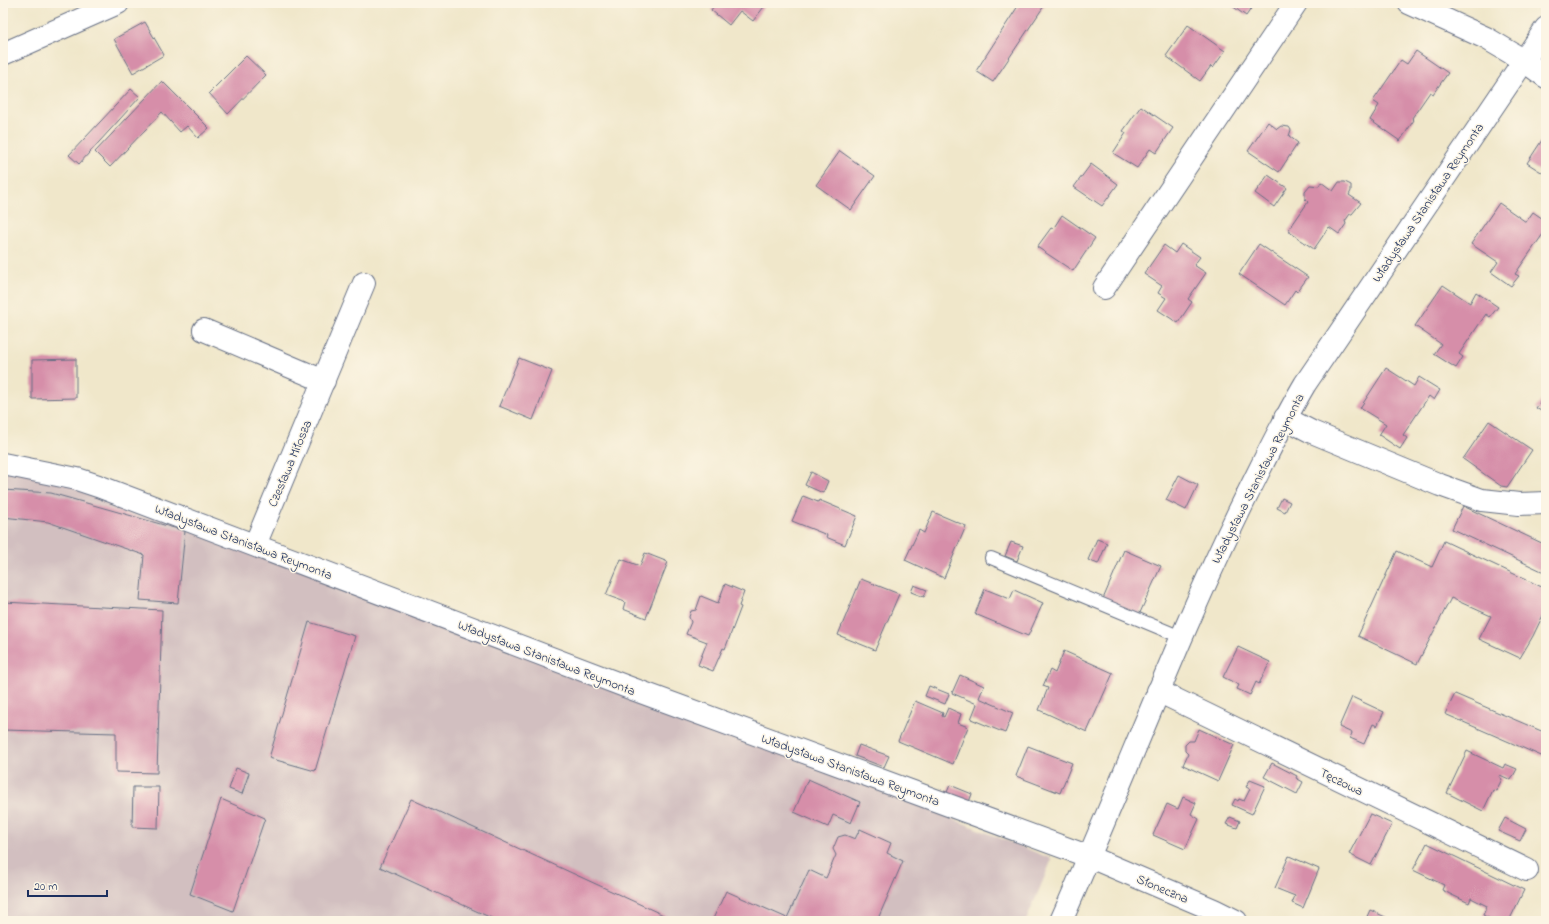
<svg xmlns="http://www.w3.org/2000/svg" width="1549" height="924" viewBox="0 0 1549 924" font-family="'Indie Flower',sans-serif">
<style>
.industrial{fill:#d2bfc0}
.building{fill:#d68ea9}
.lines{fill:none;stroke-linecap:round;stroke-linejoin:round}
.lane-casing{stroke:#666f84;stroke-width:14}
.street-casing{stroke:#666f84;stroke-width:24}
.secondary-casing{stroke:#666f84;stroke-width:24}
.lane{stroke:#fff;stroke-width:12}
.street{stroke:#fff;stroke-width:22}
.secondary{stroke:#fff;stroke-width:22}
.labels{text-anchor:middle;stroke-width:3;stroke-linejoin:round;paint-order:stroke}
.street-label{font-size:13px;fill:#1b2f5e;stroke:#fcf5e5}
</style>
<rect width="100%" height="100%" fill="#fcf5e5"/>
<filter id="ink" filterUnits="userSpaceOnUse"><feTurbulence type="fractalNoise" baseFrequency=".025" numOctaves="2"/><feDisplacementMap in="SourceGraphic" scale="8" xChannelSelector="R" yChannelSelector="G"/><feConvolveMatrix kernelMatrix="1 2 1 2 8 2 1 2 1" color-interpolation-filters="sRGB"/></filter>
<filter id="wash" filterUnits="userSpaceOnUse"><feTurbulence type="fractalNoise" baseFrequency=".012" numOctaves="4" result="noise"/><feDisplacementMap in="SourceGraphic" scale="16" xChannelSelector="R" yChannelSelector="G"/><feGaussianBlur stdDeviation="0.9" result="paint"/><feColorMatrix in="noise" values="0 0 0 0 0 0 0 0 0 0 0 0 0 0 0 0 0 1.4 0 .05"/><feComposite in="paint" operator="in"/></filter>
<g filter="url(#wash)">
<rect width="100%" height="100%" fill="#f0e7ca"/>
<!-- industrial -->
<polygon class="industrial" points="3,464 77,479 630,688 1052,859 1026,921 3,921"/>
<g id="blocks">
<!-- building -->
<g class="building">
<polygon points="716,3 767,3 753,21 740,11 729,25 711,10"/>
<polygon points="1020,3 1046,3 993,82 976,71"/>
<polygon points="1228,3 1255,3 1246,16"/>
<polygon points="145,22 164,55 133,73 114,39"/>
<polygon points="1188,25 1225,51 1213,68 1211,66 1200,81 1166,56"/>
<polygon points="1416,51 1448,73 1433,94 1430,92 1412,118 1414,120 1400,141 1370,120 1379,105 1373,101 1401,60 1407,64"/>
<polygon points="246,56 266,75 228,114 209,93"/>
<polygon points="162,81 209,128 198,138 187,126 180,132 162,112 110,167 95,152"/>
<polygon points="131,89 140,97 79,164 69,155"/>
<polygon points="1141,106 1173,128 1156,153 1150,149 1137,168 1113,153 1126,133 1123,131"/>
<polygon points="1268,122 1277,129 1281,126 1289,127 1291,130 1289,136 1298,143 1279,172 1248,151"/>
<polygon points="1546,134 1546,175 1527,163"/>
<polygon points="840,151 875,176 851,210 816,185"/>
<polygon points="1091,164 1118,184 1102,206 1074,187"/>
<polygon points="1268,175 1287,188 1274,207 1255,193"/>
<polygon points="1321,182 1333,191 1339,182 1345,182 1351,185 1351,191 1349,195 1361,203 1352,214 1350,214 1345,221 1346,224 1339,234 1329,227 1314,249 1288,231 1308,202 1305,199 1305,191 1310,185 1319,186"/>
<polygon points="1499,203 1526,222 1533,212 1546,221 1546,236 1543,234 1515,274 1519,276 1511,286 1491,272 1498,262 1471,244"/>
<polygon points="1062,215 1095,238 1073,271 1037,247 1051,228 1053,229"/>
<polygon points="1181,244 1200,257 1194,265 1206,273 1188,299 1192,302 1178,323 1158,310 1166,298 1158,293 1162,286 1144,274 1164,245 1175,253"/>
<polygon points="1259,244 1308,277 1297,292 1295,290 1285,305 1239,274"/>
<polygon points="1443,285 1470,303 1476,292 1498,307 1490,317 1486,314 1459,354 1463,357 1456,368 1434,354 1441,344 1415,326"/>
<polygon points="519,358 552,371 533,420 499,406"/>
<polygon points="76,359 76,398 32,399 32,360"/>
<polygon points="1386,368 1414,386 1419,377 1440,390 1434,400 1429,396 1403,435 1407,438 1400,449 1379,435 1386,424 1360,408"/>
<polygon points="1546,394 1546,414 1536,408"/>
<polygon points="1489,421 1532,450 1507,487 1501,486 1463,459"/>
<polygon points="811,472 828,481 823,493 805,485"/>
<polygon points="1179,475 1198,485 1186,510 1166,500"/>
<polygon points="3,490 51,493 185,531 178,603 140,600 144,555 48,522 3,517"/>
<polygon points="803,496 818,502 819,500 857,516 845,545 826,537 827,535 792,521"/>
<polygon points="1282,498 1290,502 1285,512 1277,508"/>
<polygon points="1463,506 1546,545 1546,573 1452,529"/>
<polygon points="933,512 966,526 944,578 905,560 919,530 924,533"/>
<polygon points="1097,539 1107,543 1098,564 1088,560"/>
<polygon points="1444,541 1546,589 1546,609 1533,636 1520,658 1479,639 1491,616 1451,598 1417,664 1358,636 1397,551 1432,567"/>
<polygon points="1011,542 1023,546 1017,561 1005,556"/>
<polygon points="1124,550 1161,566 1139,615 1103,599"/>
<polygon points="645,553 668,562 646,618 623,609 625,602 606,595 621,559 640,566"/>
<polygon points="861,579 899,594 875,650 838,635"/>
<polygon points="725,584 744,592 739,606 741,607 725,649 723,648 713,671 698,665 707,642 686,634 691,622 689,617 691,611 696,610 701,596 718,603"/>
<polygon points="914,585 927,590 924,597 911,592"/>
<polygon points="985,589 1010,599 1014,590 1043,603 1028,636 975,614"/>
<polygon points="3,602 162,610 157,773 116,772 116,733 3,730"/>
<polygon points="309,622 355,636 315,771 269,758"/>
<polygon points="1238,647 1270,662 1259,684 1256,682 1250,695 1237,689 1239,685 1223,677"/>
<polygon points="1064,651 1113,673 1087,732 1039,710 1048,688 1043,686 1050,670 1055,673"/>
<polygon points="960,675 984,686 979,698 1013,713 1005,733 971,719 977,704 952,693"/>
<polygon points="929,686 949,694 945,704 925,696"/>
<polygon points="1455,694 1546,733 1546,758 1445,714"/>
<polygon points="1352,697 1384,712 1377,726 1373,724 1364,744 1350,738 1352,733 1339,727"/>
<polygon points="915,701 943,713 942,716 944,717 948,708 961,714 958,723 968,727 953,764 898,741"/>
<polygon points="1199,729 1234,745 1218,781 1183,765 1188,754 1185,751 1185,745 1189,741 1194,741"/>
<polygon points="859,745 889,756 884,767 855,756"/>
<polygon points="1028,746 1072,763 1060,793 1016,776"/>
<polygon points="1467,751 1503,768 1505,764 1517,769 1511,780 1500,775 1499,777 1502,779 1496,791 1493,790 1483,811 1447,793"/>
<polygon points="1272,763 1297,776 1296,778 1303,782 1297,794 1264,777"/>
<polygon points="236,768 249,773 242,794 229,789"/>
<polygon points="808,779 860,802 851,823 833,815 828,827 794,812"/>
<polygon points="1250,780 1265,786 1252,814 1232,805 1235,799 1238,801 1239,799 1244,801 1250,789 1246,787"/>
<polygon points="950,785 972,794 967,807 945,797"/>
<polygon points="133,787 159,787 158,828 132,827"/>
<polygon points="1183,797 1196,803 1191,814 1199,819 1185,849 1153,835 1167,804 1178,809"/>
<polygon points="221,799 265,818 233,911 190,894"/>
<polygon points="411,799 672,919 671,921 498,921 380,867"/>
<polygon points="1370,814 1392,824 1371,865 1349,854"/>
<polygon points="1230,817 1240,821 1237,828 1226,824"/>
<polygon points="1505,818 1526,829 1520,841 1498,831"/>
<polygon points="860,829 891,843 887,853 903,861 877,921 712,921 726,891 787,918 809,870 826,878 836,855 833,849 838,837 845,835 855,839"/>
<polygon points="1427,843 1524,890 1509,921 1494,921 1483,915 1487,906 1471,898 1469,903 1452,895 1442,890 1444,885 1413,870"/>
<polygon points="1289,856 1319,869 1303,908 1292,903 1295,896 1275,888"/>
<polygon points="1370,910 1394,921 1365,921"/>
</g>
</g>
</g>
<g filter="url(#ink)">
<use href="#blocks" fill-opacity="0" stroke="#666f84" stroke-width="1"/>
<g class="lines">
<defs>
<polyline id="lane" points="991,558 1181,637"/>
<g id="street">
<polyline points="1409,3 1486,38 1523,60 1546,77"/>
<polyline points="3,54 118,3"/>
<polyline points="1104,288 1296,3"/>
<polyline points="204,330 324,381"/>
<polyline points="1285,418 1312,432 1440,485 1482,500 1519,504 1546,503"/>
<polyline points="3,464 77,479 98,486 630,688 1090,857 1214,910 1236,921"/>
<polyline points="255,545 364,283"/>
<polyline points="1158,691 1527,870"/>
</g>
<path id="secondary" d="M 1061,921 C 1124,780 1178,635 1246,497 C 1265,459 1283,421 1305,384 L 1546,28"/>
</defs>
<!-- lane casing -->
<use href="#lane" class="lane-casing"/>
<!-- street casing -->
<use href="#street" class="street-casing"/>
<!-- secondary casing -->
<use href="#secondary" class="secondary-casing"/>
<!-- lane -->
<use href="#lane" class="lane"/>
<!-- street -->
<use href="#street" class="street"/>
<!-- secondary -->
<use href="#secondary" class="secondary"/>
</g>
</g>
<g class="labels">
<!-- street labels -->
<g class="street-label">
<text transform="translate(1427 202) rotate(-56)" y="5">Władysława Stanisława Reymonta</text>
<text transform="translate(289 463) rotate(-67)" y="5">Czesława Miłosza</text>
<text transform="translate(1257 478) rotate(-63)" y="5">Władysława Stanisława Reymonta</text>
<text transform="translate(244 541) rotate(21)" y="5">Władysława Stanisława Reymonta</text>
<text transform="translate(547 657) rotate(21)" y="5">Władysława Stanisława Reymonta</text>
<text transform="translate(851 769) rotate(20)" y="5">Władysława Stanisława Reymonta</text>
<text transform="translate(1342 781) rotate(26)" y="5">Tęczowa</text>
<text transform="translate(1163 888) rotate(23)" y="5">Słoneczna</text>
</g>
</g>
<!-- margin -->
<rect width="1549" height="924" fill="none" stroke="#fcf5e5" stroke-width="16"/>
<!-- scale -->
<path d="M28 890v6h79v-6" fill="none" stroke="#1b2f5e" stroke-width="2"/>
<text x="34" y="890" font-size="12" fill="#1b2f5e" stroke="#fcf5e5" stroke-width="3" paint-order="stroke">20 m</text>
</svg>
